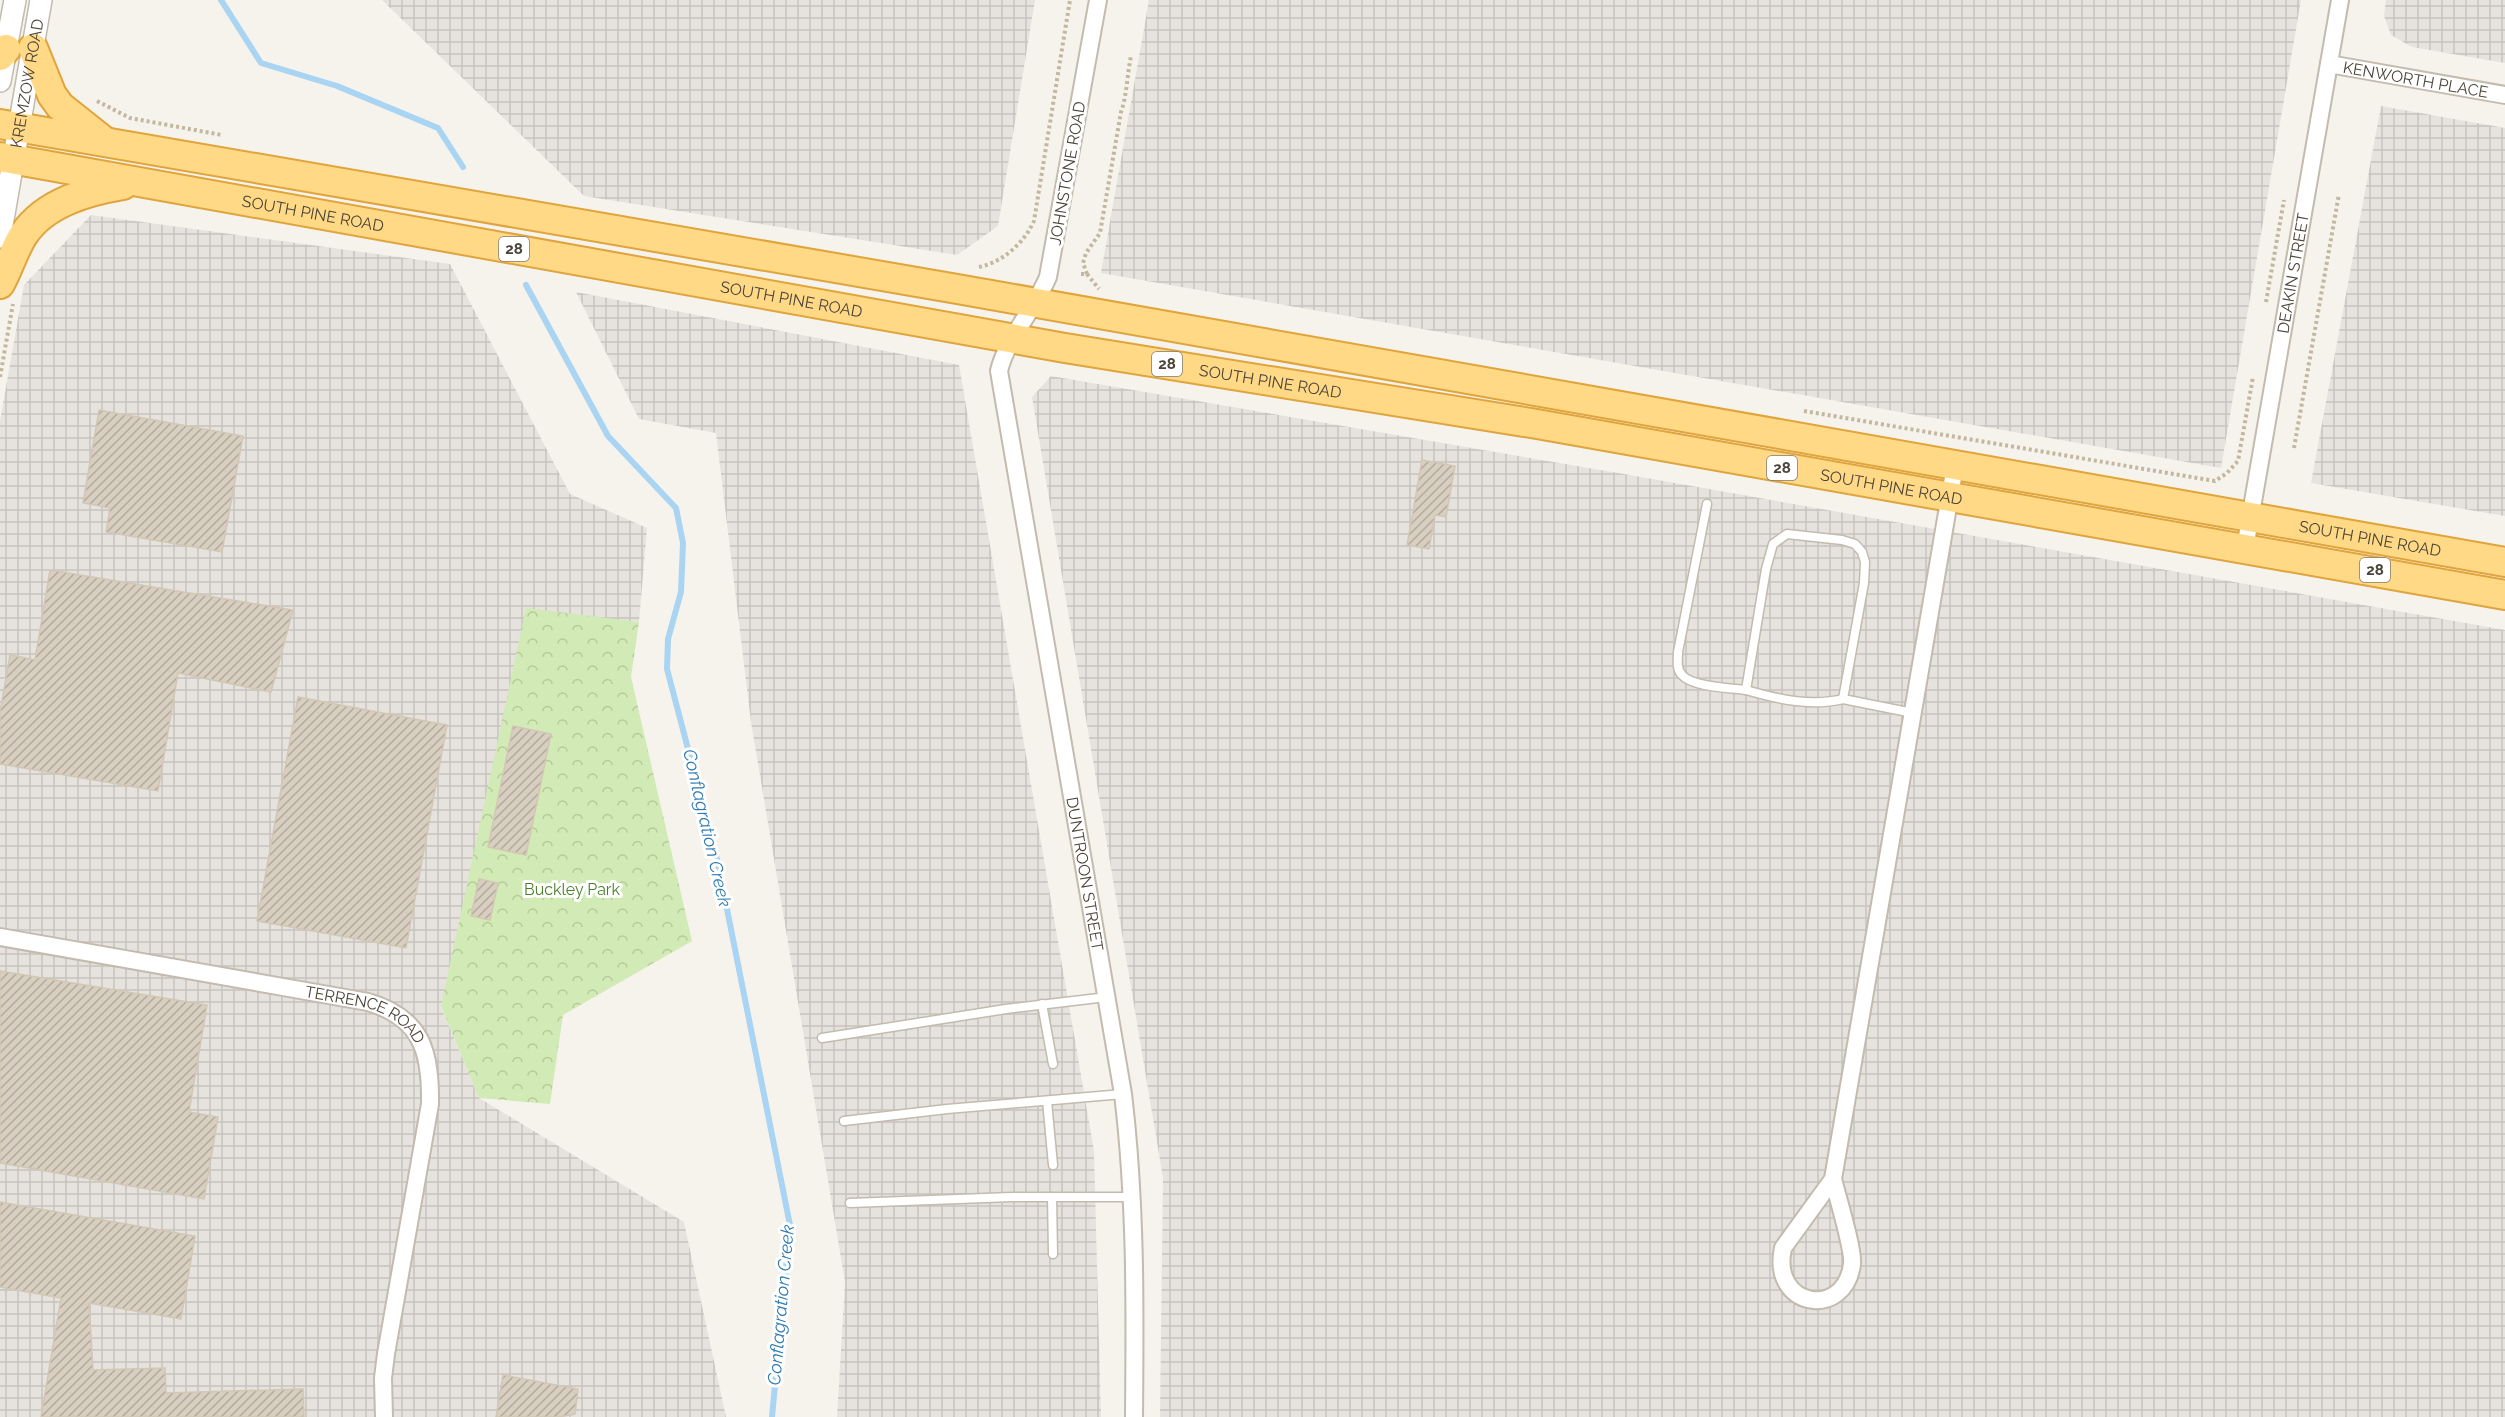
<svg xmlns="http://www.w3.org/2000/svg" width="2505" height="1417" viewBox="0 0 2505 1417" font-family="Raleway,sans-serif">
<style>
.industrial{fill:url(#industrial-grid)}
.forest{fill:url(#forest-crowns)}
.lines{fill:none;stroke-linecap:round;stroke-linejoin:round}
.stream{stroke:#a9d4f2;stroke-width:6}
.building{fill:url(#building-hatch);stroke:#d3c7b4;stroke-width:1.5}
.service-casing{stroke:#c2bbae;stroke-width:11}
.minor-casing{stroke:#c2bbae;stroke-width:20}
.tertiary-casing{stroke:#c2bbae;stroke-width:24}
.trunk-casing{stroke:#e0a43c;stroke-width:32}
.path{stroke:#c4b79f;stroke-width:4;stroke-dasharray:3 3;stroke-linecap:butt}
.service{stroke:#fff;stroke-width:8}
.minor{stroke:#fff;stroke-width:16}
.tertiary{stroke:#fff;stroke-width:21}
.trunk{stroke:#ffd985;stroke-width:28}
.labels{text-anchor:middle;stroke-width:6;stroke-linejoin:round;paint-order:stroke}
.shield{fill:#fff;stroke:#817c74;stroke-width:1.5}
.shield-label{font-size:15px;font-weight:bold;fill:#4b4439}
.street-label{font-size:16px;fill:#4b4439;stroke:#fff}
.park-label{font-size:16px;fill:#4a7f2a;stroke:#fff}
.water-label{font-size:18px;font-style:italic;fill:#2e7ab2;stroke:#fff}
</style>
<defs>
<pattern id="industrial-grid" width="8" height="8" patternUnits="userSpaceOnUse" patternTransform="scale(1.5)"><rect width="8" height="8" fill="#e6e2dd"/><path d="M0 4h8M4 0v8" fill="none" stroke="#c7c3be"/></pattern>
<pattern id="forest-crowns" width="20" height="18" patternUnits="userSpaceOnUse" patternTransform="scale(1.5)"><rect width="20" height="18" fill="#d2eab5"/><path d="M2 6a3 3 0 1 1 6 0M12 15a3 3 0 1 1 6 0" fill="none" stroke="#b6ca9c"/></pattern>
<pattern id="building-hatch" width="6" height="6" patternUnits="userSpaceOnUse" patternTransform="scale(1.5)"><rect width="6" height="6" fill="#d8cfc1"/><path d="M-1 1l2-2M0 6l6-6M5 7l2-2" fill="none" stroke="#b1aa9e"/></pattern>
</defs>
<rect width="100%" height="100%" fill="#f6f3ec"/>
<!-- industrial -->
<g class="industrial">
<polygon points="382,0 1035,0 998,226 957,255 584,196"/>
<polygon points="1149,0 2301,0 2221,468 1101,273"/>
<polygon points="2386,0 2505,0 2505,63 2412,47 2391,35 2384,16"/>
<polygon points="2381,106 2505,128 2505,516 2311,483"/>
<polygon points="91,215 450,264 570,494 647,528 639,622 590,618 441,1007 479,1098 684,1222 726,1417 0,1417 0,421 24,285"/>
<polygon points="576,292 959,365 1094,1151 1101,1417 837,1417 845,1282 751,722 716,433 639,419"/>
<polygon points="1051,376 1624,474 2505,630 2505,1417 1160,1417 1163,1178 1032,397"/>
</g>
<!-- forest -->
<polygon class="forest" points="526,608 639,622 631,677 692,941 563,1015 550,1104 479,1098 441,1006"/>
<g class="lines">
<!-- stream -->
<g class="stream">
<polyline points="221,0 261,63 337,86 438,128 463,167"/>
<polyline points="526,285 608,436 676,508 683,543 681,592 668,639 667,669 717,859 790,1225 772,1417"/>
</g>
</g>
<!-- building -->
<g class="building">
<polygon points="99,410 243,436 222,552 106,532 110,508 83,503"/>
<polygon points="1422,460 1455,466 1446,517 1435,515 1429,549 1407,545"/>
<polygon points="50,570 293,610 271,692 178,673 158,791 0,764 0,712 10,655 35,660"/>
<polygon points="298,697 447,725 406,948 257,921"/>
<polygon points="513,726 551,734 526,855 488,847"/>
<polygon points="479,879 498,883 490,920 471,916"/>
<polygon points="0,971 207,1005 189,1112 218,1117 204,1199 0,1163"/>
<polygon points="0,1202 195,1236 181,1319 89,1303 93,1370 165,1368 166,1393 303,1389 304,1417 41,1417 61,1298 0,1287"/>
<polygon points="503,1375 578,1389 575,1414 559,1417 496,1417"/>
</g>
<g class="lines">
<defs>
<g id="service">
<path d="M 1707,504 L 1678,652 C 1678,660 1676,669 1682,675 C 1692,687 1731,688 1746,690 L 1766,569 L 1773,544 L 1787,534 L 1842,540 L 1855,544 L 1862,552 L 1865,562 L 1864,583 L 1843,699 L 1913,713"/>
<path d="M 1746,690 C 1777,699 1811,707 1843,699"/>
<polyline points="1042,1004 1053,1064"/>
<polyline points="822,1038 1006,1009 1107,997"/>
<polyline points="1047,1101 1053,1165"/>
<polyline points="844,1121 947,1109 1123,1094"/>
<polyline points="1052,1197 1053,1254"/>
<polyline points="850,1203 1012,1197 1132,1197"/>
</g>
<g id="minor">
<path id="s1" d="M 1098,0 L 1048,277 C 1035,308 1006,340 999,371 L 1123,1094 C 1136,1202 1135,1309 1134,1417"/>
<path id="s2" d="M 2329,64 L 2505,95"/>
<path id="s3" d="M 2245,548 L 2340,0"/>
<path id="s4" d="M 0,937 L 368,1002 C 422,1018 431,1052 430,1104 L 386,1354 L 383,1378 L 384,1417"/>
<path d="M 1833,1179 L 1783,1248 C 1770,1308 1845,1320 1852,1264 C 1854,1251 1837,1195 1833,1179 L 1955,466"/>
</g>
<g id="tertiary">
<polyline points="0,81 15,0"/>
<path id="s5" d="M 0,237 L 41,0"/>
</g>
<g id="trunk">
<polyline points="33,48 52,95 60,106 104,141"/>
<polyline points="0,56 6,49"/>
<path id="s6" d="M 0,124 L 963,290 L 2505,562"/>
<path id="s7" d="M 0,157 L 1065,348 L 1537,424 L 2505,595"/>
<path d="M 0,284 C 9,268 14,249 24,234 C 46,202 88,191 123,185"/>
</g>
</defs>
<!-- service casing -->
<use href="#service" class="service-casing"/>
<!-- minor casing -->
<use href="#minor" class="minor-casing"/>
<!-- tertiary casing -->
<use href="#tertiary" class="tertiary-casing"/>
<!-- trunk casing -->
<use href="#trunk" class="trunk-casing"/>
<!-- path -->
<g class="path">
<polyline points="97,101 130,118 222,135"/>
<path d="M 979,267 C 1003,262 1024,243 1034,221 L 1070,0"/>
<polyline points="1081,274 1087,274 1099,289"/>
<path d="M 1087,274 L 1083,263 L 1086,253 L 1100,233 L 1121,112 C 1127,95 1127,75 1131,56"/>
<polyline points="2266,302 2284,200"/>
<polyline points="0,377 13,304"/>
<polyline points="1804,411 2215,481 2227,473 2238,461 2253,377"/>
<polyline points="2294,448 2339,194"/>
</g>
<!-- service -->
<use href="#service" class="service"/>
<!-- minor -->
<use href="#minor" class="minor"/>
<!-- tertiary -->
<use href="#tertiary" class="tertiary"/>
<!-- trunk -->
<use href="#trunk" class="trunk"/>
</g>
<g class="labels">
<!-- shield labels -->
<g class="shield">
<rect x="499" y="237" width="30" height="24" rx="4.5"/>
<rect x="1152" y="352" width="30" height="24" rx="4.5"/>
<rect x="1767" y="456" width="30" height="24" rx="4.5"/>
<rect x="2360" y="558" width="30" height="24" rx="4.5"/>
</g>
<g class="shield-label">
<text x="514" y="254">28</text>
<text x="1167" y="369">28</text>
<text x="1782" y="473">28</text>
<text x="2375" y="575">28</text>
</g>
<!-- street labels -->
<g class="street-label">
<text dy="6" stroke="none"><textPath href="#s2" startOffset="88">KENWORTH PLACE</textPath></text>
<text dy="6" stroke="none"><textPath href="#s5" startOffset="156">KREMZOW ROAD</textPath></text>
<text transform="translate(1067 173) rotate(-80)" y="6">JOHNSTONE ROAD</text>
<text dy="6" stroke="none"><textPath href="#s7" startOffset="318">SOUTH PINE ROAD</textPath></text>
<text dy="6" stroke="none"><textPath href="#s3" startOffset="279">DEAKIN STREET</textPath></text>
<text dy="6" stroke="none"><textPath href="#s7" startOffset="804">SOUTH PINE ROAD</textPath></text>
<text dy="6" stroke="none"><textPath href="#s7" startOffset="1290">SOUTH PINE ROAD</textPath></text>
<text dy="6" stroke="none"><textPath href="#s7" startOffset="1920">SOUTH PINE ROAD</textPath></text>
<text dy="6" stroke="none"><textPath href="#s6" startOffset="2406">SOUTH PINE ROAD</textPath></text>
<text dy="6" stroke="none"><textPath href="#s1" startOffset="898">DUNTROON STREET</textPath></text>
<text dy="6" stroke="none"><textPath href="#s4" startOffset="376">TERRENCE ROAD</textPath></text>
</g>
<!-- park labels -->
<g class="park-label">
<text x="572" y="895">Buckley Park</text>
</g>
<!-- water labels -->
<g class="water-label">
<text transform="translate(707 828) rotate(77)" y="6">Conflagration Creek</text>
<text transform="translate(781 1305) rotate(-85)" y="6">Conflagration Creek</text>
</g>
</g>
</svg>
